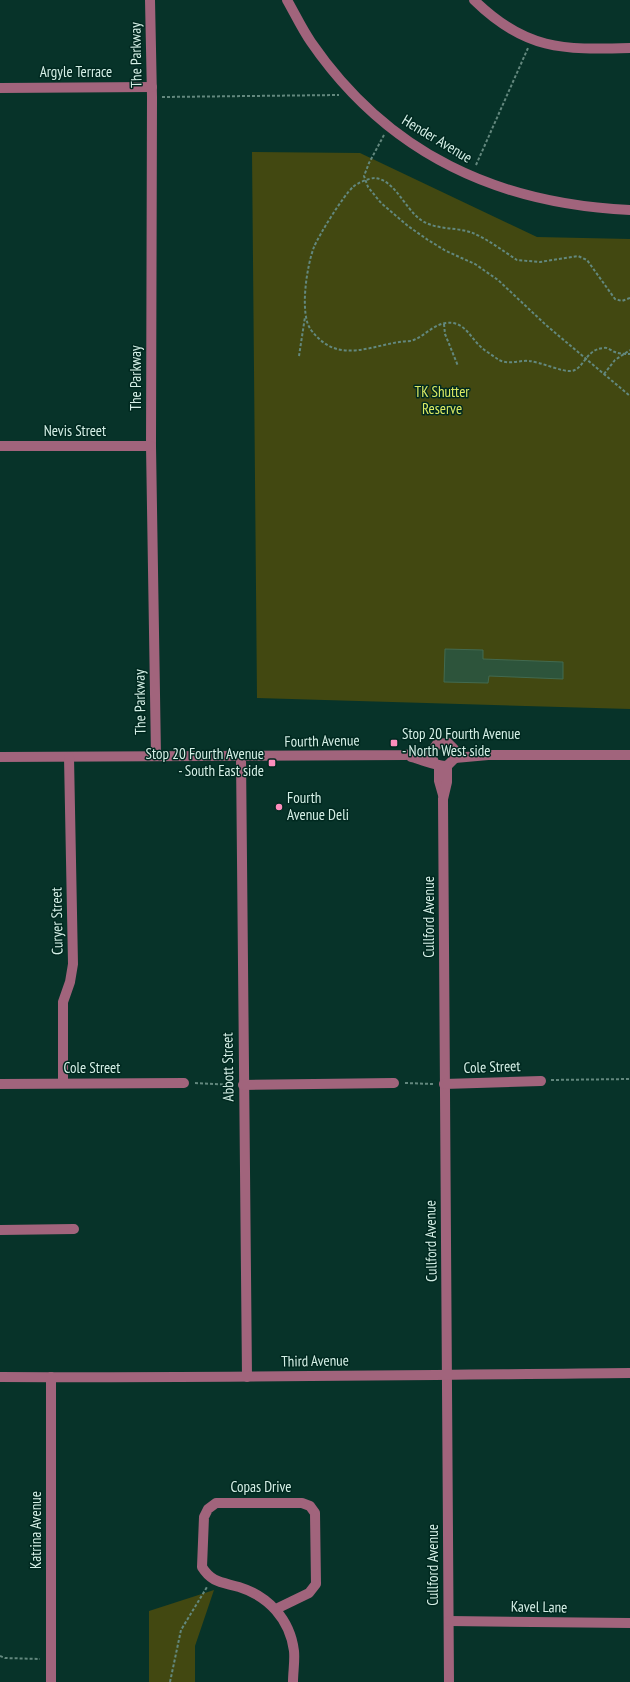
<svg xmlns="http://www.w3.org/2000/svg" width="630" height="1682" viewBox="0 0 630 1682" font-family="'PT Sans Narrow',sans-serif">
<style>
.green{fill:#424811}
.building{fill:#2d543b;stroke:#426a50}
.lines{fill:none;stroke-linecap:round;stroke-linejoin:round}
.path{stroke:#63887e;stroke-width:2;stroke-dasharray:3 2;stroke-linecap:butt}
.minor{stroke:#a1647c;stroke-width:10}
.poi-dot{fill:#fe8ebd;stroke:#002920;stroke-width:1.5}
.labels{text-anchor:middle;stroke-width:3;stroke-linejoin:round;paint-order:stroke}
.street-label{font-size:15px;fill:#d5f0e7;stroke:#002920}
.park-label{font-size:15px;fill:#dcea64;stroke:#002920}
.poi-label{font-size:15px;fill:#d5f0e7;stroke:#002920;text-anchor:start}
</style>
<rect width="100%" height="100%" fill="#073329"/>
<!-- green -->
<g class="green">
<polygon points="252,152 360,153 537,237 630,239 630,709 257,698"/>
<polygon points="214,1590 195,1646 195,1682 149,1682 149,1611"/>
</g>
<!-- building -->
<polygon class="building" points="445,649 483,650 483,659 563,662 563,679 489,676 488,683 444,682"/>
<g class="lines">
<!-- path -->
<g class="path">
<polyline points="162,97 339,95"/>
<polyline points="384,135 369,163 364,176 368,187 381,203 408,226 428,240 446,251 475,264 498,280 546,325 630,396"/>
<polyline points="476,165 528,48"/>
<path d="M 630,298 L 622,301 L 615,299 L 587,260 L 578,256 L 540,262 L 517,260 C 503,251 485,237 470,232 C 454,227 436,230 421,220 C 405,209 395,180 375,178 C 369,178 357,183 353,187 C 343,196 319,235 314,247 C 307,265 299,314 311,330 C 340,368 374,342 411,341 C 424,337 432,325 446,323 C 462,321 468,333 477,343 C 483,350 492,355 499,360 C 509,365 519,360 529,361 C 541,362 562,372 571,371 C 584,370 585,349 604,348 C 608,347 611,351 615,352 C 619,354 625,354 630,354"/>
<polyline points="444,324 445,334 458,366"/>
<polyline points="299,356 305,317"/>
<polyline points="604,374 615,360 630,350"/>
<polyline points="551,1080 630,1079"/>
<polyline points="195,1083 232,1085"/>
<polyline points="405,1083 433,1084"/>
<polyline points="0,1656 5,1658 40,1659"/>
<polyline points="170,1682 181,1630 207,1587"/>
</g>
<!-- minor -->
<g class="minor">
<polyline points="150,0 152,97 151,446 156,756"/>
<path d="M 287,0 C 295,14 302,29 311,42 C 388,154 497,204 630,210"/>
<path d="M 474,0 C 525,50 562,50 630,48"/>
<polyline points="0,88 152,87"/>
<polyline points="0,446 151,446"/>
<polyline points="0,757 405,755 431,752"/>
<polyline points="241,757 247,1377"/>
<path d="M 411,757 C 423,760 436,766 447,766 L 455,758 L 454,749 L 448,743 L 437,744 C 432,751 430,754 434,762"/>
<polyline points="455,758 488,755 630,755"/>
<polyline points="439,766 439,781 443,795"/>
<polyline points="447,766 447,782 443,799 449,1682"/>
<polyline points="63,1083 63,1002 70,982 73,964 69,757"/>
<polyline points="0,1084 184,1083"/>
<polyline points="444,1084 541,1081"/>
<polyline points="243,1085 394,1083"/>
<polyline points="0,1230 74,1229"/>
<path d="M 0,1377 C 210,1378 420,1375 630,1373"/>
<polyline points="51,1377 51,1682"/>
<path d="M 276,1609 L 309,1593 L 316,1584 L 315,1513 L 310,1506 L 302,1503 L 216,1503 L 208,1509 L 204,1517 L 202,1567 C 212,1583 222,1582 239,1587 C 268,1596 290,1619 294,1651 C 295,1661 293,1672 293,1682"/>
<polyline points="449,1621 630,1623"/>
</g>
</g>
<!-- markers -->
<g class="poi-dot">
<rect x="390" y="739" width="8" height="8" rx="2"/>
<rect x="268" y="759" width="8" height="8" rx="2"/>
<circle cx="279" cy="807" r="4"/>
</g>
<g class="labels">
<!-- street labels -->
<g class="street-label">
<text transform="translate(136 55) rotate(-91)" y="5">The Parkway</text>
<text x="76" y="77">Argyle Terrace</text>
<text transform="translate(437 139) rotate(31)" y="5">Hender Avenue</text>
<text transform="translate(136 378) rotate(-90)" y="5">The Parkway</text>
<text x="75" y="436">Nevis Street</text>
<text transform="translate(140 702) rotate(-91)" y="5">The Parkway</text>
<text transform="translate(322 741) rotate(-1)" y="5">Fourth Avenue</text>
<text transform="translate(429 917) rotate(-90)" y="5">Cullford Avenue</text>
<text transform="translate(57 921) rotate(-91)" y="5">Curyer Street</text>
<text transform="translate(228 1067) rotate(-91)" y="5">Abbott Street</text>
<text transform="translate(492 1067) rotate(-2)" y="5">Cole Street</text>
<text x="92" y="1073">Cole Street</text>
<text transform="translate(431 1241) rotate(-91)" y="5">Cullford Avenue</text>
<text transform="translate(315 1361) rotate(-1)" y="5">Third Avenue</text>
<text x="261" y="1492">Copas Drive</text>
<text transform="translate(36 1530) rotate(-90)" y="5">Katrina Avenue</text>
<text transform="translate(433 1565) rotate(-90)" y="5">Cullford Avenue</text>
<text transform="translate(539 1607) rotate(1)" y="5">Kavel Lane</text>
</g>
<!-- park labels -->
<g class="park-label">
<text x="442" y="397">TK Shutter<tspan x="442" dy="17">Reserve</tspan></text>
</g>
<!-- poi labels -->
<g class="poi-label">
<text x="402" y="739">Stop 20 Fourth Avenue<tspan x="402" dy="17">- North West side</tspan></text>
<text x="264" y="759" text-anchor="end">Stop 20 Fourth Avenue<tspan x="264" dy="17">- South East side</tspan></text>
<text x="287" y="803">Fourth<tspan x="287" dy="17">Avenue Deli</tspan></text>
</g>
</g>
</svg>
